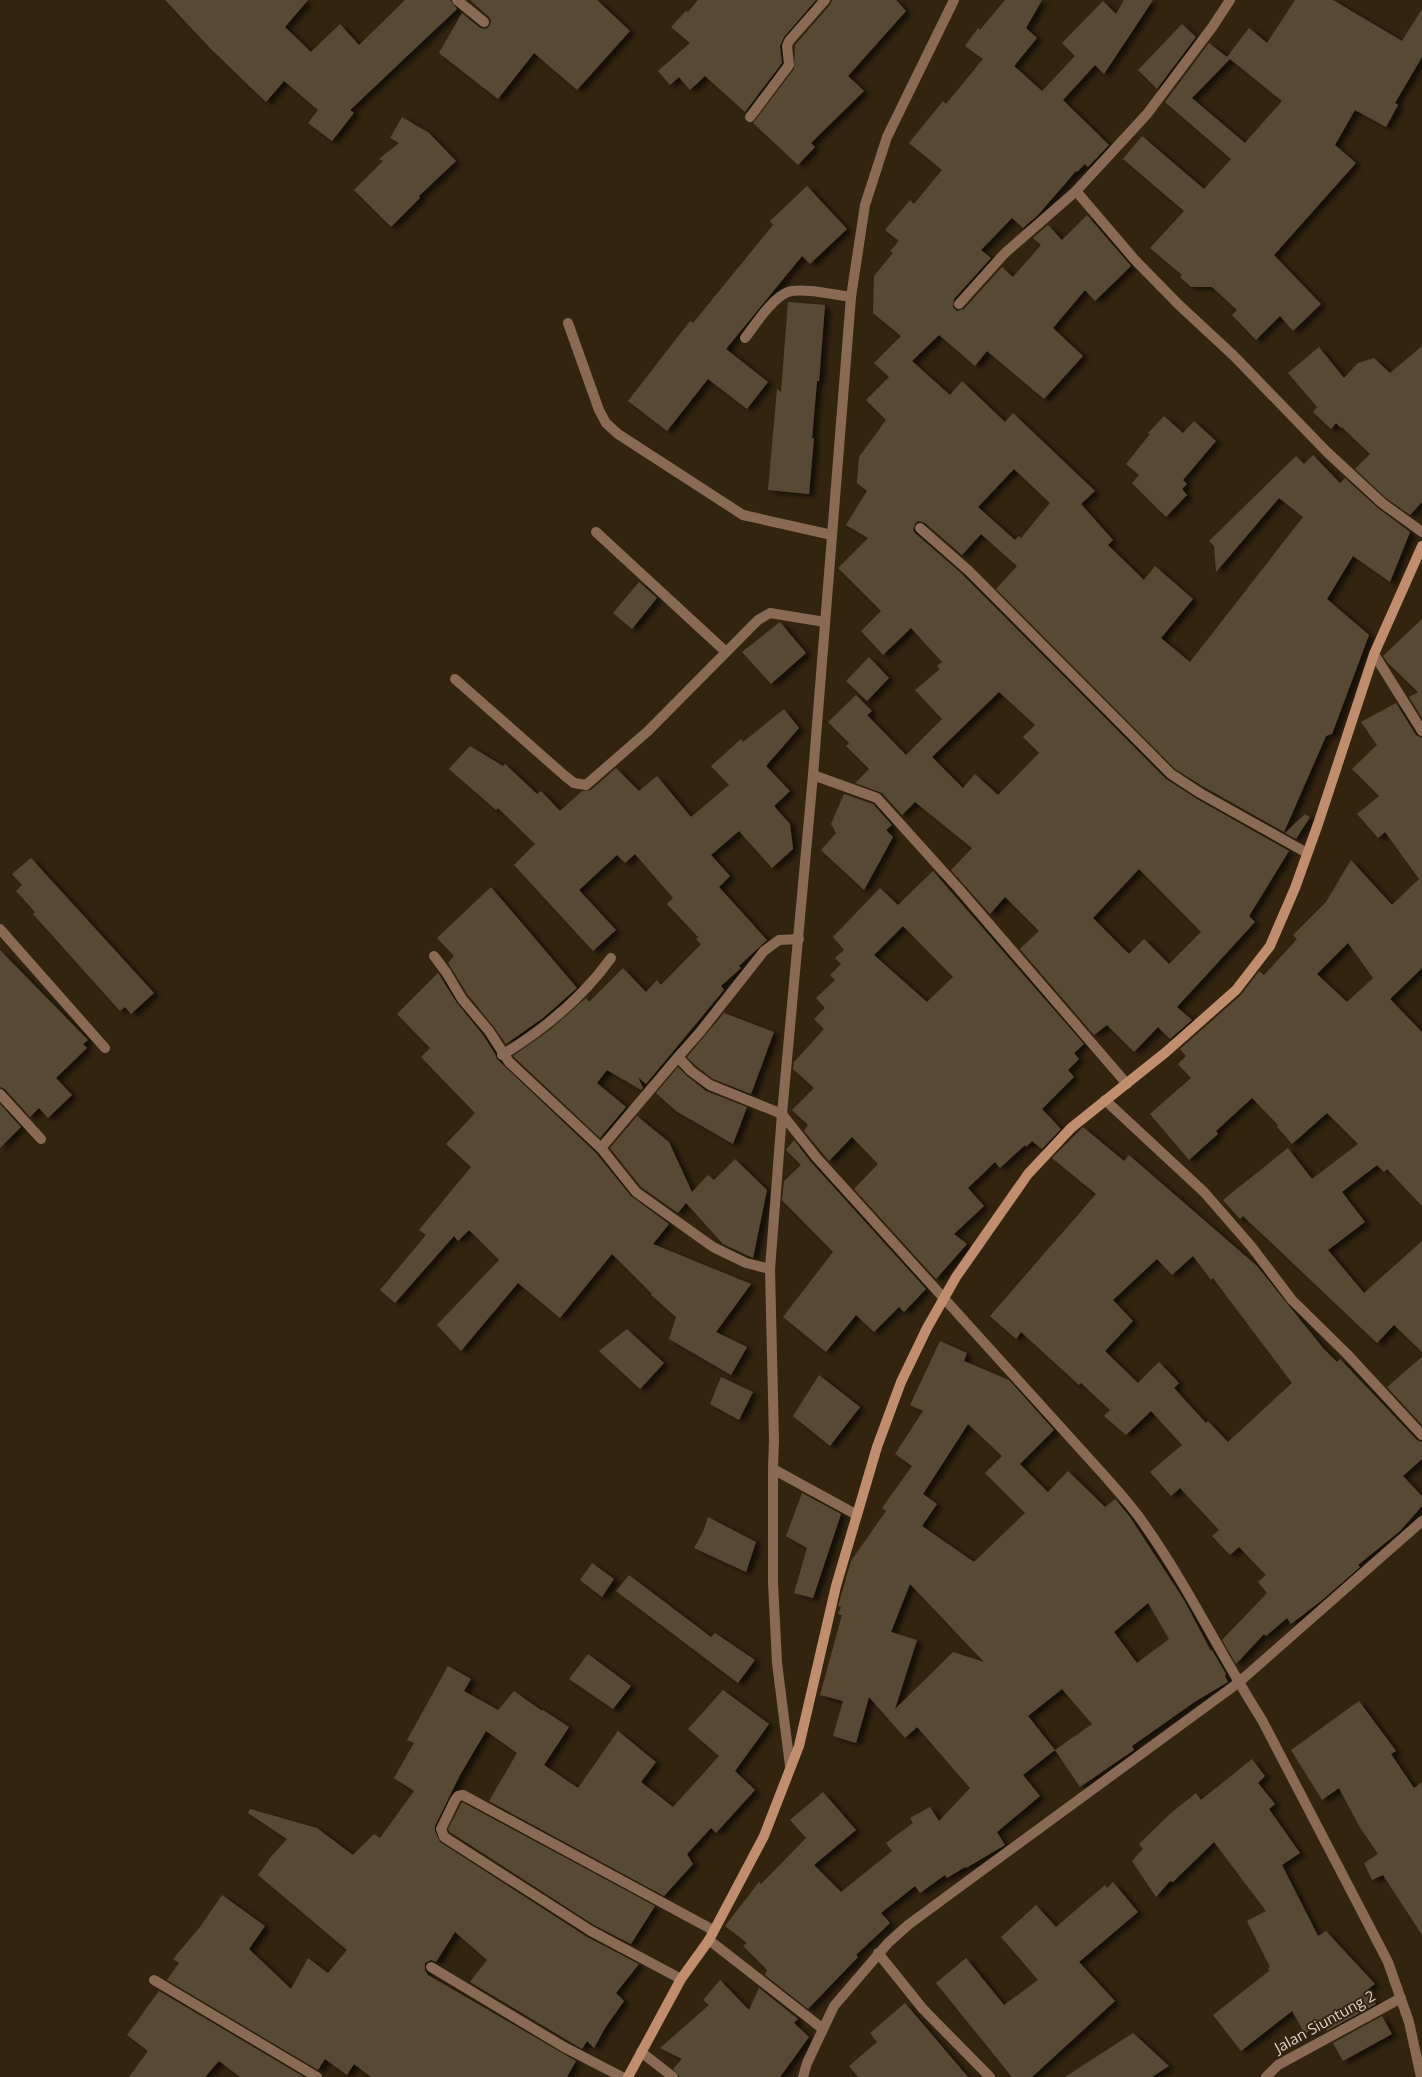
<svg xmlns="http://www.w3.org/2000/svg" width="1422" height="2077" viewBox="0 0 1422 2077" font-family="'Open Sans',sans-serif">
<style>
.building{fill:#594934;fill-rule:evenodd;filter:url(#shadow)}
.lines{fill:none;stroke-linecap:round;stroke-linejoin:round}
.lane{stroke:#896a55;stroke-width:10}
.street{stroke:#896a55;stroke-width:10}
.secondary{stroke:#c08e6e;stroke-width:10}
.labels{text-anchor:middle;stroke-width:4;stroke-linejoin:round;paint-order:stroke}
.street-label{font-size:15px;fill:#ddd4c8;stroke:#332410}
</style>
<defs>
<filter id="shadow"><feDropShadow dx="5.5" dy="3" stdDeviation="2.5" flood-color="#0009"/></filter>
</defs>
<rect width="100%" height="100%" fill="#332410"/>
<!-- building -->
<g class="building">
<polygon points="165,0 308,0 285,27 311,52 340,24 359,45 405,0 450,0 457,9 350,110 354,113 332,141 308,123 318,110 284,81 266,102 211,49"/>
<polygon points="470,0 597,0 630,31 577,90 534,53 498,99 439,53 462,13 480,28 486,29 490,26 491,20 489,17"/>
<polygon points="698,0 816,0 784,37 780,46 782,63 745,112 705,76 690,90 679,77 670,85 658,71 690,43 671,27 686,11 688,12"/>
<polygon points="832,0 896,0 906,11 848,76 864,91 811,143 815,147 798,165 753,123 794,69 795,45 830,5"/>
<path d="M 1005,0 L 1042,0 L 1026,28 L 1037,38 L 1014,66 L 1042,91 L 1075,56 L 1062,43 L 1103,1 L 1116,14 L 1124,0 L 1153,0 L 1104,74 L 1095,65 L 1063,100 L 1109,145 L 1088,167 L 1085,164 L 1077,172 L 1076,171 L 1038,215 L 1023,228 L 1012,218 L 981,250 L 991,258 L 954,299 L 953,307 L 957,311 L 964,309 L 1002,267 L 1013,277 L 1041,245 L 1033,238 L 1048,225 L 1062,240 L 1087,215 L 1131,266 L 1095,301 L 1085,290 L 1053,328 L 1083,356 L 1044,399 L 987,351 L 975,366 L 939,335 L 912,361 L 950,395 L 962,381 L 1005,422 L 1013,413 L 1095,491 L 1081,504 L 1113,540 L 1108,545 L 1144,580 L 1155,566 L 1193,599 L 1161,638 L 1190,662 L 1303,517 L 1279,498 L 1216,572 L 1214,546 L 1209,541 L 1296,456 L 1304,464 L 1313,455 L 1340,483 L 1345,478 L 1378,508 L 1410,532 L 1390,582 L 1353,556 L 1327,599 L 1369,635 L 1332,734 L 1326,736 L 1284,832 L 1204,787 L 1175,769 L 996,589 L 1017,566 L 981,534 L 962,555 L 925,523 L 918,521 L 915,524 L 913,530 L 915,533 L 961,573 L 1166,779 L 1197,799 L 1289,851 L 1249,916 L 1255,922 L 1177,1007 L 1192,1020 L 1170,1039 L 1158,1027 L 1134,1052 L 1107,1025 L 1094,1035 L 1020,949 L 1039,931 L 1005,897 L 990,914 L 951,870 L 972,848 L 915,802 L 902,815 L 882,793 L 855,783 L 869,769 L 846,746 L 849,743 L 828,722 L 856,695 L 872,711 L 867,715 L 906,755 L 942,719 L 915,690 L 940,669 L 937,666 L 942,662 L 911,628 L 883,655 L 861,631 L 881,611 L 838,568 L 868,538 L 846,525 L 867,491 L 857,483 L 859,457 L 886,420 L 866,400 L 889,377 L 874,363 L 901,336 L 873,313 L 874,276 L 893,253 L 890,251 L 899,241 L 885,230 L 910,200 L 914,204 L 942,170 L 909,143 L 943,101 L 946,104 L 983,59 L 965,46 L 978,28 L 980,30 ZM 1014,469 L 1050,503 L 1021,538 L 1019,536 L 1015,540 L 978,507 ZM 999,692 L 1035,725 L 1023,737 L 1039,753 L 998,795 L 975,774 L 963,788 L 932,757 ZM 1139,869 L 1201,932 L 1169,964 L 1144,939 L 1129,954 L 1093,918 Z"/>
<path d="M 1295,0 L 1333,0 L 1402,41 L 1422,9 L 1422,57 L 1395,103 L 1398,105 L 1386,127 L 1355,110 L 1335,145 L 1356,163 L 1274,255 L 1321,304 L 1293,331 L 1280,316 L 1256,340 L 1232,315 L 1237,310 L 1212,287 L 1191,287 L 1180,277 L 1182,275 L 1150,248 L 1184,211 L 1123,159 L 1142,136 L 1204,189 L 1231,159 L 1165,102 L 1209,43 L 1227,57 L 1249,28 L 1267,43 ZM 1230,59 L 1282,101 L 1245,143 L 1192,98 Z"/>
<polygon points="1182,24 1196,37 1157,89 1138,70"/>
<polygon points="402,117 429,133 456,161 419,196 420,198 391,227 354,190 383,161 379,159 399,143 390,138"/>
<polygon points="807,186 847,229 810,264 802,256 726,349 768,382 747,409 708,379 667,431 628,401 690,321 693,323 773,225 770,221"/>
<polygon points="788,302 825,305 819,381 817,381 812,438 814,438 809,494 768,490 777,389 781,392"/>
<polygon points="1422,346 1422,502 1410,515 1386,498 1355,469 1370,454 1342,427 1341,428 1336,423 1331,429 1313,412 1317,407 1288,373 1319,347 1344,378 1358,363 1374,358 1390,373"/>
<polygon points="1164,416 1183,433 1194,421 1216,441 1183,480 1187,484 1182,489 1187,495 1166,517 1132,483 1139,475 1126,464 1150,434 1148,433"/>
<polygon points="639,582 657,598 632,629 613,613"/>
<polygon points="1422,619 1422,718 1409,697 1418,692 1388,663 1383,656"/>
<polygon points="780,622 806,653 771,684 742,652"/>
<polygon points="869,657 889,678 867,701 846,681"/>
<path d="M 1396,703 L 1416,735 L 1422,738 L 1422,968 L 1390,999 L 1422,1032 L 1422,1206 L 1387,1169 L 1384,1172 L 1377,1165 L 1342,1192 L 1365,1222 L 1328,1250 L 1364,1293 L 1422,1241 L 1422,1352 L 1394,1325 L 1377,1343 L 1243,1216 L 1240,1219 L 1223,1200 L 1288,1148 L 1312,1179 L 1358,1144 L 1327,1113 L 1292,1144 L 1277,1127 L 1278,1125 L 1252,1098 L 1216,1131 L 1218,1134 L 1189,1160 L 1150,1114 L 1191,1078 L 1178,1064 L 1186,1056 L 1180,1049 L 1241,995 L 1259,971 L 1264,975 L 1297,939 L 1293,935 L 1326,902 L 1351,860 L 1392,905 L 1419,879 L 1385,832 L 1378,838 L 1357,814 L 1379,796 L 1352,769 L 1377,745 L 1361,722 ZM 1348,943 L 1373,978 L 1347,1002 L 1317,974 Z"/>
<polygon points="784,709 799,728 766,766 790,791 774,806 790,824 793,849 772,868 739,831 711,855 730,876 719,887 767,940 739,966 741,968 721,986 724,990 646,1084 638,1077 643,1088 641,1090 607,1070 597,1083 626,1107 600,1138 513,1056 551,1029 586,998 589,1002 623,968 646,992 657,980 661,985 701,944 696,939 698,937 667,904 673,898 635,854 625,863 617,855 579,890 616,930 593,951 514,865 535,844 498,808 496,810 449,769 470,746 503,766 505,764 537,794 541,791 560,811 582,791 591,790 616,768 639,791 657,776 691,817 729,785 711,766 741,739 743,742"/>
<polygon points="844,794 873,804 892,825 886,830 893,837 864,890 821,850 836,833 831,824"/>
<polygon points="1305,814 1310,817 1296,839 1285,833"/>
<polygon points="31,858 154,993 131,1014 125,1007 120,1011 33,914 35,912 16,891 22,885 12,874"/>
<path d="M 933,871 L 1084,1044 L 1074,1053 L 1079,1059 L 1068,1070 L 1074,1077 L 1042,1109 L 1061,1129 L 1042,1149 L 1032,1141 L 1026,1147 L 1025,1145 L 1000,1168 L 995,1162 L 968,1188 L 984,1206 L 954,1234 L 967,1244 L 936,1279 L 854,1189 L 878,1164 L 852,1137 L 829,1161 L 804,1131 L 808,1125 L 792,1110 L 814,1088 L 793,1069 L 794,1062 L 824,1029 L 814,1019 L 825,1008 L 816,998 L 835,980 L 830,975 L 841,964 L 835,958 L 844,950 L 833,937 L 880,888 L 898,905 ZM 903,926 L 953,977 L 927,1002 L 874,955 Z"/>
<polygon points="491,887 577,988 543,1018 506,1044 494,1027 468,995 448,963 454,956 437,938"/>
<polygon points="0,950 88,1040 83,1044 87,1048 56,1078 72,1095 48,1118 39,1108 30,1117 5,1089 0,1087"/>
<polygon points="438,973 457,1003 483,1035 495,1054 497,1059 596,1153 631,1196 669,1224 653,1244 751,1284 716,1332 747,1347 731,1375 669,1339 676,1317 651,1295 652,1294 612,1254 560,1318 518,1283 461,1351 437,1325 499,1260 469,1230 458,1241 454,1236 395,1303 380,1290 426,1235 419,1230 471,1167 446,1144 475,1113 421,1057 430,1048 397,1014"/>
<polygon points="724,1013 774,1032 751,1094 713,1079 696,1066 687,1057"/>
<polygon points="678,1067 687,1076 706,1091 747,1107 733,1144 676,1111 656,1093"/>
<polygon points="0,1104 21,1127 0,1148"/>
<polygon points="637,1116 669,1142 692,1192 708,1175 714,1180 735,1159 767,1190 753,1258 723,1244 686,1203 678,1213 641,1187 610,1148"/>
<path d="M 1083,1127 L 1124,1161 L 1129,1155 L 1257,1266 L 1323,1348 L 1337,1362 L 1340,1359 L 1417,1440 L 1422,1442 L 1422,1459 L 1403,1476 L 1422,1496 L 1422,1506 L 1400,1531 L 1358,1565 L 1360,1567 L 1321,1601 L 1291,1624 L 1287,1618 L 1266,1636 L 1264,1634 L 1236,1664 L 1222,1640 L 1267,1593 L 1258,1582 L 1266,1575 L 1239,1547 L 1230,1555 L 1212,1536 L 1219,1530 L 1180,1488 L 1171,1496 L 1150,1472 L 1182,1445 L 1151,1411 L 1126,1435 L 1104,1416 L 1110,1410 L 1081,1383 L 1079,1385 L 1021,1332 L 1016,1339 L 990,1316 L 1096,1194 L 1052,1158 ZM 1193,1256 L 1211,1280 L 1213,1278 L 1292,1383 L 1228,1442 L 1208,1421 L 1206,1423 L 1174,1388 L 1179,1383 L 1159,1362 L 1138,1383 L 1105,1351 L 1133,1321 L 1113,1300 L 1157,1259 L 1172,1275 Z"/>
<polygon points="794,1140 811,1162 926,1289 904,1312 899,1307 874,1332 856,1315 826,1352 783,1317 833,1252 782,1200 784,1181 801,1165 786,1150"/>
<polygon points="627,1329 664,1363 640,1389 599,1351"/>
<path d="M 940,1341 L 967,1353 L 964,1361 L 1009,1380 L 1054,1430 L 1020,1464 L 1048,1492 L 1068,1471 L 1105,1507 L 1115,1499 L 1130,1517 L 1184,1600 L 1211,1651 L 1212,1650 L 1226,1674 L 1225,1676 L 1228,1682 L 1196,1701 L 1132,1746 L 1134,1750 L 1080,1787 L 1055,1750 L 1023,1775 L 1040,1796 L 997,1832 L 1005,1845 L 966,1868 L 965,1867 L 947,1878 L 945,1875 L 920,1893 L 915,1886 L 881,1913 L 890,1923 L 856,1955 L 858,1957 L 808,2009 L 765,1975 L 767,1970 L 743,1946 L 747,1943 L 725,1926 L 759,1882 L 761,1884 L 806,1838 L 790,1820 L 823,1792 L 856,1830 L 814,1865 L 841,1892 L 892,1851 L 886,1843 L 913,1823 L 910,1818 L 930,1807 L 939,1821 L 970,1788 L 917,1727 L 905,1738 L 869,1697 L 856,1743 L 833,1736 L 843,1701 L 820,1695 L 842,1615 L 838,1614 L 841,1607 L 838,1606 L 851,1561 L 886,1511 L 882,1508 L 912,1466 L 895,1454 L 923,1411 L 910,1405 ZM 968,1424 L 1002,1456 L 985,1473 L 1025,1513 L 974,1562 L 922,1526 L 937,1504 L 923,1494 ZM 910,1584 L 984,1662 L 953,1652 L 895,1709 L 917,1640 L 891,1632 ZM 1148,1603 L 1169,1639 L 1137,1663 L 1114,1632 ZM 1062,1689 L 1092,1724 L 1055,1750 L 1028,1716 Z"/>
<polygon points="1422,1357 1422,1425 1387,1387"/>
<polygon points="819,1375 860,1407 830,1446 793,1416"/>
<polygon points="721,1377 753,1392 739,1420 710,1404"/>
<polygon points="802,1493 841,1514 813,1598 794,1593 807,1548 786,1536"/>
<polygon points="708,1517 756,1542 746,1572 694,1548 703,1532"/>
<polygon points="592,1563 614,1579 602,1597 580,1580"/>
<polygon points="629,1575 711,1637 715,1633 755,1660 738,1683 616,1591"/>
<polygon points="588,1654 631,1686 613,1709 569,1679"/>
<polygon points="448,1666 471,1679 464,1691 498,1710 514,1691 542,1711 543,1710 569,1727 544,1765 578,1788 618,1731 656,1762 641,1782 673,1807 719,1756 688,1729 723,1690 769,1724 735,1771 755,1790 716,1833 711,1828 687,1854 693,1864 664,1896 489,1801 517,1753 486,1731 460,1775 435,1826 435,1831 440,1842 587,1937 639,1964 616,1993 624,2001 605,2028 594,2048 587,2041 582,2049 470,1982 487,1960 455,1932 436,1962 431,1960 425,1963 425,1970 428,1975 576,2061 567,2077 371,2077 354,2064 347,2075 325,2059 318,2070 167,1980 179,1963 173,1959 200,1927 222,1895 265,1926 249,1949 291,1989 308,1958 328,1973 347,1950 258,1875 269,1860 268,1860 287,1839 248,1813 250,1809 317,1828 353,1855 374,1834 380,1838 414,1791 394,1778 414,1743 407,1740"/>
<polygon points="1359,1701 1396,1751 1391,1754 1414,1788 1422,1782 1422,1935 1383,1875 1372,1880 1364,1863 1378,1854 1359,1826 1339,1788 1322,1800 1291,1750"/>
<polygon points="1252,1759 1265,1776 1258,1783 1275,1804 1269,1809 1300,1853 1282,1865 1318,1936 1326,1931 1375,1984 1368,1989 1376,2004 1327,2031 1322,2022 1305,2034 1292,2011 1241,2051 1213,2015 1269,1971 1268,1968 1270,1967 1247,1921 1266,1911 1214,1842 1173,1882 1170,1881 1156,1897 1132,1861 1143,1849 1139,1844 1171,1813 1196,1793 1201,1800"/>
<polygon points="462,1802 655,1906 631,1944 594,1925 450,1832 448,1829"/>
<polygon points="1113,1882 1138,1912 1079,1962 1115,2001 1032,2077 1012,2077 936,1983 966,1958 1004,2005 1038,1980 1001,1937 1036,1905 1056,1927 1105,1885 1107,1888"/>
<polygon points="720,1980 749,2010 759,1988 798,2019 794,2023 809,2037 780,2077 680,2077 673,2069 682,2059 660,2048 709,2005 703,2000"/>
<polygon points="159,1991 304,2077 240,2077 219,2061 205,2077 129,2077 148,2051 127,2035"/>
<polygon points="905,2003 968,2077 858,2077 849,2066 877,2042 870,2033"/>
<polygon points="1382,2016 1392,2034 1343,2061 1333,2043"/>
<polygon points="1133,2033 1169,2066 1152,2077 1065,2077"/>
</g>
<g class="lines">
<!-- lane -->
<g class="lane">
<polyline points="568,323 599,410 606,423 618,434 743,515 832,535"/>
<path d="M 745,338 C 755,325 773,297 788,292 C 801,287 836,295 851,297"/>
</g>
<!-- street -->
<g class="street">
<polyline points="457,0 484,22"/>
<polyline points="750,117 789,65 787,46 789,41 825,0"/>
<polyline points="1076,191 1135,260 1178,304 1234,356 1327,452 1382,503 1422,532"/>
<polyline points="959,304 1005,253 1076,191 1147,114 1213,26 1230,0"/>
<polyline points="920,528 969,571 1171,774 1200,793 1307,853"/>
<polyline points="596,532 726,652"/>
<polyline points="1374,654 1422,731"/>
<polyline points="455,679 565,776 574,783 586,785 648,731 758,620 770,613 825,622"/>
<polyline points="813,775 877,798 959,889 1127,1084"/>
<polyline points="0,929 105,1048"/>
<path d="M 799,939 L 779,940 L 764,951 L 700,1032 L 678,1057 L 691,1071 L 710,1085 L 782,1114 L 816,1157 L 1103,1474 C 1117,1490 1132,1506 1144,1524 C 1188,1586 1221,1656 1262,1720 L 1388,1962 L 1409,2022 L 1421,2077"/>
<polyline points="434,956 446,972 462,999 489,1031 509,1062 601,1148 636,1192 713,1247 746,1263 770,1269"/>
<path d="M 502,1055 C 543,1030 583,997 611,958"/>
<polyline points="0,1094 41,1139"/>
<polyline points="1105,1100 1204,1192 1251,1246 1292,1300 1347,1354 1422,1435"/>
<polyline points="601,1148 678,1057"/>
<polyline points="773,1469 773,1582 777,1663 790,1766"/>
<polyline points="857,1515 773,1469 774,1440 770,1269 782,1114 813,775 851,297 865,205 887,137 954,0"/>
<polyline points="709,1940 823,2029"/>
<polyline points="878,1953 923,2009 990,2077"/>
<polyline points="431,1967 564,2047 622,2077"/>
<polyline points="681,1979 591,1931 444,1837 441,1829 455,1800 458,1796 463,1795 713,1930"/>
<polyline points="154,1980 317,2077"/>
<polyline points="641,2052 673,2077"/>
<polyline points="803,2077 807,2063 834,2006 888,1943 908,1925 969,1880 1238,1683 1422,1521"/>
<polyline points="1266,2077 1278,2065 1401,1998"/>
</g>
<!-- secondary -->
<polyline class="secondary" points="628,2077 681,1979 709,1940 764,1836 799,1746 836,1586 877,1447 901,1382 927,1328 956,1277 1028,1174 1071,1128 1166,1052 1236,990 1270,946 1295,888 1318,824 1374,654 1422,546"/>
</g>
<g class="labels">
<!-- street labels -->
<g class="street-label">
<text transform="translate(1325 2022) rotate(-29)" y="5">Jalan Siuntung 2</text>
</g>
</g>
</svg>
